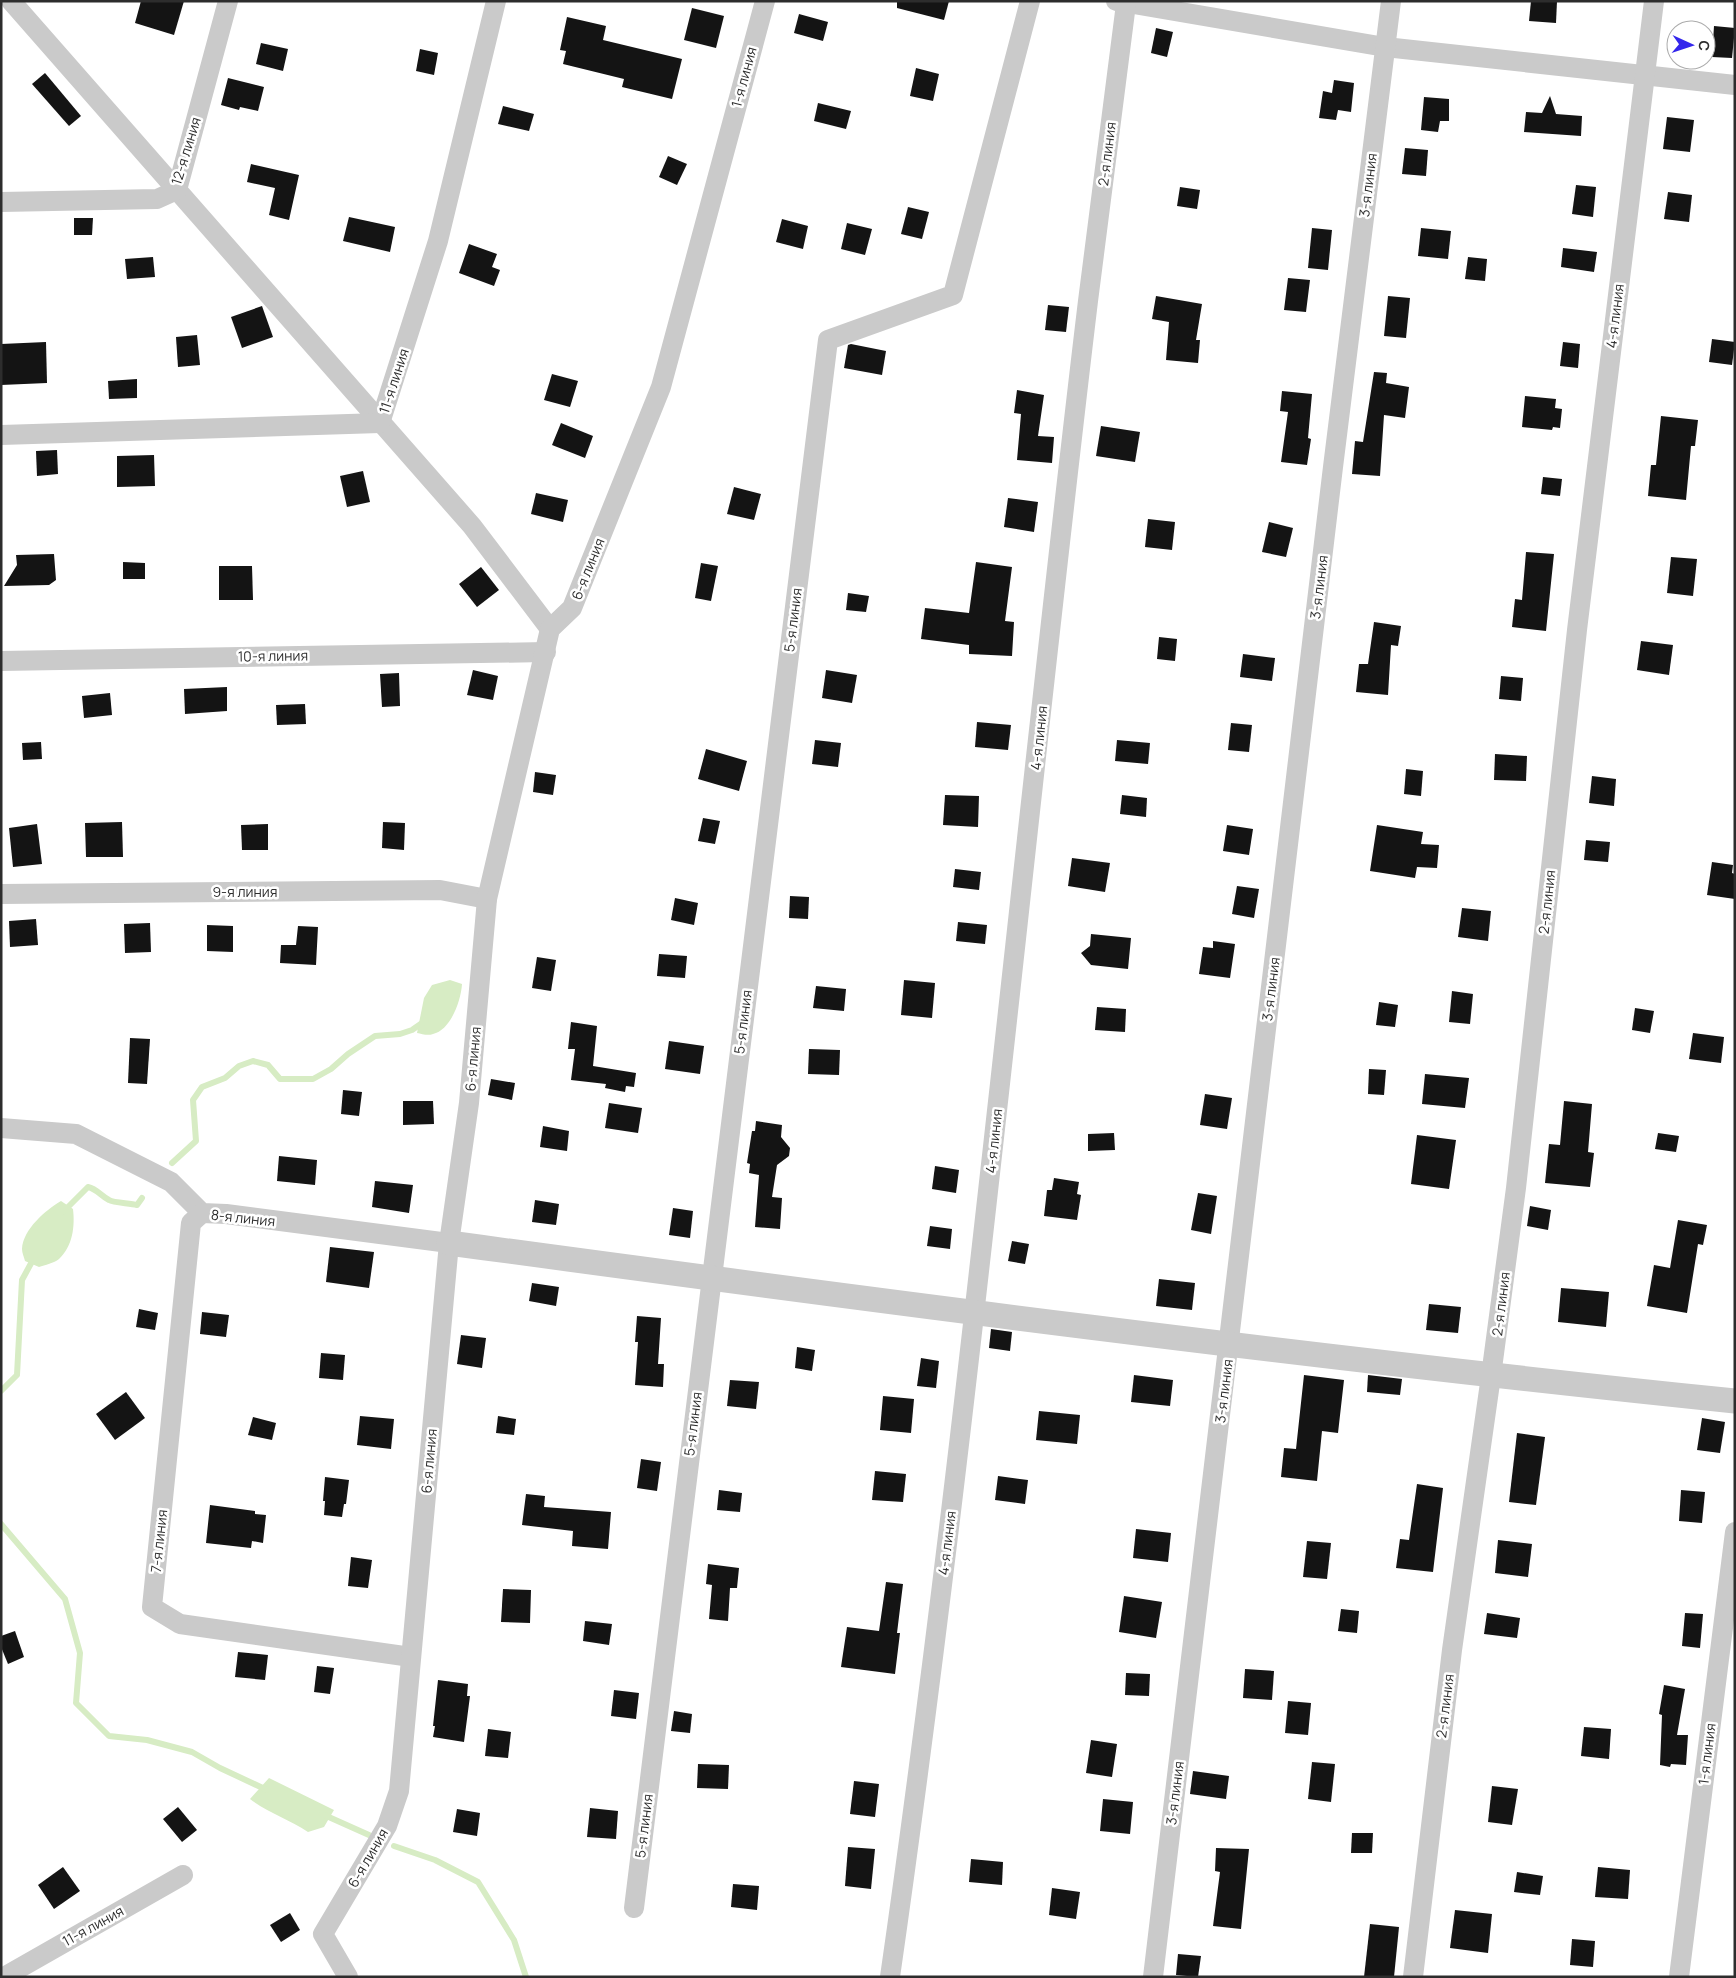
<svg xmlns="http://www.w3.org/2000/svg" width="1736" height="1978" viewBox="0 0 1736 1978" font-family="Manrope,sans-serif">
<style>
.water{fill:#d7ecc4}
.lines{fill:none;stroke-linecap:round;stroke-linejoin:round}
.stream{stroke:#d7ecc4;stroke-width:6}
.building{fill:#141414}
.minor{stroke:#cacaca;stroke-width:20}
.tertiary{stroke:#cacaca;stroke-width:25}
.labels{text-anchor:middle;stroke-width:5;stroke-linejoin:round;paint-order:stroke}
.street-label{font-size:14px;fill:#2d2d2d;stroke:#fff}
</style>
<rect width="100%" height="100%" fill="#fff"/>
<!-- water -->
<g class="water">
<path d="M 450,980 L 462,984 C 461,1000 451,1030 433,1034 C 428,1036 422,1034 417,1033 L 424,998 L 432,985 Z"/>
<path d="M 61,1201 L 73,1209 C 75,1226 73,1246 59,1259 C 54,1263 45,1265 39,1267 L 25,1261 C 24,1257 22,1253 22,1249 C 23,1229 46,1210 61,1201 Z"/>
<path d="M 269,1778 L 334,1810 L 324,1827 L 308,1832 C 289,1819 268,1813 250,1799 Z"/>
</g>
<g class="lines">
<!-- stream -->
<g class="stream">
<polyline points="172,1163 196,1141 193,1100 202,1087 225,1078 239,1066 253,1061 268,1065 280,1079 313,1079 331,1069 348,1054 375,1036 400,1034 412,1030 425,1021"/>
<path d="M 63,1212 L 88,1187 C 97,1189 101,1196 109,1200 C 114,1203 130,1203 137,1205 L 142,1198"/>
<polyline points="1,1391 17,1375 22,1280 35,1256"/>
<polyline points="1,1524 65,1599 80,1653 76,1703 109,1736 147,1740 192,1752 220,1768 267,1790"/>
<polyline points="322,1814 369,1835"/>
<polyline points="394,1846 435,1860 478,1882 514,1940 526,1977"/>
</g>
</g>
<!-- building -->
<g class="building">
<polygon points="141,1 184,1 174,35 135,23"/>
<polygon points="897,1 949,1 944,20 897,8"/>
<polygon points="1531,1 1557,1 1556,23 1529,21"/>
<polygon points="692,8 724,16 716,48 684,40"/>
<polygon points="799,14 828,22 823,41 794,33"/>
<polygon points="567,17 606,26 603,40 682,59 672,99 622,87 624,79 563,64 566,51 560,50"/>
<polygon points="1714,26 1735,28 1732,58 1712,57"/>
<polygon points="1156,28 1173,32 1167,57 1151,53"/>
<polygon points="261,43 288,49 283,71 256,64"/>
<polygon points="420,49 438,53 434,75 416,71"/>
<polygon points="916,68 939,74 933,101 910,96"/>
<polygon points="45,73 81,116 69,126 32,84"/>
<polygon points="228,78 264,87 258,111 240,107 239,110 221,105"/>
<polygon points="1334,80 1354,83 1351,112 1338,110 1336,120 1319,118 1323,91 1332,93"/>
<polygon points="1550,96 1556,114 1582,116 1581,136 1524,132 1526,112 1542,113"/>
<polygon points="1424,97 1449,99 1449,121 1440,121 1438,132 1421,130"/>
<polygon points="818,103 851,111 846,129 814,121"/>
<polygon points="503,106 534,114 529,131 498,124"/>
<polygon points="1667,117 1694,120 1690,152 1663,149"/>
<polygon points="1405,148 1428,150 1426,176 1402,174"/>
<polygon points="668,156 687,164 677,185 659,177"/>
<polygon points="251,164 299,175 289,220 269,215 275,188 247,182"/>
<polygon points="1576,185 1596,187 1593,217 1572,214"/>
<polygon points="1180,187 1200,190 1197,209 1177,206"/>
<polygon points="1668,192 1692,195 1689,222 1664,219"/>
<polygon points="908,207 929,212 922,239 901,234"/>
<polygon points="349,217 395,227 390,252 343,241"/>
<polygon points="74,218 93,218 92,235 74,235"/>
<polygon points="782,219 808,226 803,249 776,242"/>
<polygon points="847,223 872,229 865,255 841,249"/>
<polygon points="1312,228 1332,230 1328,270 1308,268"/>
<polygon points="1421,228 1451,231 1448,259 1418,256"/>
<polygon points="469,244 497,254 492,267 500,270 494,286 459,273"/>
<polygon points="1563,248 1597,252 1594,272 1561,267"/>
<polygon points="153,257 155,277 127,279 125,259"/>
<polygon points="1468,257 1487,259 1485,281 1465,279"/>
<polygon points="1288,278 1310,280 1306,312 1284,310"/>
<polygon points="1156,296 1202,304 1196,340 1200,340 1198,363 1166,360 1169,322 1152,319"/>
<polygon points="1388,296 1410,298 1406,338 1384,336"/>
<polygon points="1048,305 1069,307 1066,332 1045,330"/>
<polygon points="262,306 273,337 242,348 231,317"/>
<polygon points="197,335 200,365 178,367 176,337"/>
<polygon points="1712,339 1735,342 1732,365 1709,362"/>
<polygon points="46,342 47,383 1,385 1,344"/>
<polygon points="1563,342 1580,344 1578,368 1560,366"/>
<polygon points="851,344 886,351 882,375 844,368 848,345"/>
<polygon points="1374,372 1387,373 1386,383 1409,387 1405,418 1384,415 1380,476 1352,474 1355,441 1363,442"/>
<polygon points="552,374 578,381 570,407 544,400"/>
<polygon points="137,379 137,398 109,399 108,381"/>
<polygon points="1017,390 1044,395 1038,436 1054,437 1052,463 1017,460 1021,414 1014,413"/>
<polygon points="1282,391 1312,394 1308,438 1311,439 1307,465 1281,462 1288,412 1280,411"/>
<polygon points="1525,396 1556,399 1555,408 1562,409 1560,428 1553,427 1552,430 1522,427"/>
<polygon points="1661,416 1698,420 1695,446 1691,446 1686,500 1648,496 1651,465 1656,465"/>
<polygon points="561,423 593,436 585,458 552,445"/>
<polygon points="1101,426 1140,432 1135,462 1096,456"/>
<polygon points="57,450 58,474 37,476 36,451"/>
<polygon points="154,455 155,486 117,487 117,456"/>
<polygon points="363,471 370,502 347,507 340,476"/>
<polygon points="1543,477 1562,479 1560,496 1541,494"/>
<polygon points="734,487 761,494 754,520 727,514"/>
<polygon points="536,493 568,500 563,522 531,514"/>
<polygon points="1008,498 1038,502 1034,532 1004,527"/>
<polygon points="1148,519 1175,522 1172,550 1145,547"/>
<polygon points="1269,522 1293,528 1286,557 1262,552"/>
<polygon points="1526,552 1554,554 1546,631 1512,627 1515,599 1522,600"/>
<polygon points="54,554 56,580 49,585 4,586 17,565 16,555"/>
<polygon points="1671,557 1697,559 1693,596 1667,593"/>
<polygon points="123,562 145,563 145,579 123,579"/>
<polygon points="976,562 1012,567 1005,621 1014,622 1012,656 969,654 969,645 921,639 925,608 969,613"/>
<polygon points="701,563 718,566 711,601 695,598"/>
<polygon points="219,566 252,566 253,600 219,600"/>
<polygon points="481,567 499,590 477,607 459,584"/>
<polygon points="848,593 869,596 866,612 846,610"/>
<polygon points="1374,622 1401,626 1398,646 1391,645 1388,695 1356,692 1359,664 1368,664"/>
<polygon points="1159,637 1177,639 1175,661 1157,659"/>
<polygon points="1641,641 1673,645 1669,675 1637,670"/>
<polygon points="1243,654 1275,658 1272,681 1240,677"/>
<polygon points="473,670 498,676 493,700 467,695"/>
<polygon points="826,670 857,675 852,703 822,698"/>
<polygon points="399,673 400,706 382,707 380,674"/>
<polygon points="1501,676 1523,678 1521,701 1499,699"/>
<polygon points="227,687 227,711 185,714 184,689"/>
<polygon points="110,693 112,715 84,718 82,696"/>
<polygon points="305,704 306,724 277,725 276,705"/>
<polygon points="977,722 1011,725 1008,750 975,747"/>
<polygon points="1231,723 1252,725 1249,752 1228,750"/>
<polygon points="815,740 841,743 838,767 812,764"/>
<polygon points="1117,740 1150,743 1148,764 1115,761"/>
<polygon points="41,742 42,759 23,760 22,743"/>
<polygon points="706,749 747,761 739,791 698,779"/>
<polygon points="1495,754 1527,756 1526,781 1494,780"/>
<polygon points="1406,769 1423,771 1421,796 1404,794"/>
<polygon points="535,772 556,775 553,795 533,792"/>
<polygon points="1592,776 1616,779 1614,806 1589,803"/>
<polygon points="945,795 979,796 978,827 943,825"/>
<polygon points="1122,795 1147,798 1146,817 1120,814"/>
<polygon points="703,818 720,821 715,844 698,841"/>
<polygon points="122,822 123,857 86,857 85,823"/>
<polygon points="383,822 405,823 404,850 382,848"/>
<polygon points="37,824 42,864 13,867 9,828"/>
<polygon points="268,824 268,850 242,850 241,825"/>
<polygon points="1227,825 1253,829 1249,855 1223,851"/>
<polygon points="1377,825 1423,832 1421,844 1439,845 1437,868 1417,867 1415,878 1370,871"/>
<polygon points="1586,840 1610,842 1608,862 1584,860"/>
<polygon points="1072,858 1110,863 1105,892 1068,886"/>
<polygon points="1712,862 1733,865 1732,873 1735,874 1735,899 1707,895"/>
<polygon points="955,869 981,872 979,890 953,887"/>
<polygon points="1237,886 1259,889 1254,918 1232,914"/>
<polygon points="790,896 809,897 808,919 789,918"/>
<polygon points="675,898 698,903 694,925 671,920"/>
<polygon points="1462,908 1491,911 1488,941 1458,937"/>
<polygon points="36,919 38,945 10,947 9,921"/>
<polygon points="958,922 987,925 985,944 956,941"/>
<polygon points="150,923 151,952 125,953 124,924"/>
<polygon points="207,925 233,926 233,952 207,951"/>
<polygon points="298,926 318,927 316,965 280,963 281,945 296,945"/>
<polygon points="1091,934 1131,938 1128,969 1091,965 1081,953 1090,946"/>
<polygon points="1213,941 1235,944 1230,978 1199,974 1203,947 1213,948"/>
<polygon points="659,954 687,956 685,978 657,976"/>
<polygon points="537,957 556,960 551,991 532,988"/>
<polygon points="904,980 935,983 932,1018 901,1015"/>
<polygon points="816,986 846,989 844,1011 813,1008"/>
<polygon points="1452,991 1473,994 1470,1024 1449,1022"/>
<polygon points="1379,1002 1398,1005 1395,1027 1376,1025"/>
<polygon points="1097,1007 1126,1009 1125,1032 1095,1030"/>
<polygon points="1635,1008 1654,1011 1650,1033 1632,1030"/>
<polygon points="571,1022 597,1026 593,1066 636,1073 634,1087 626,1086 625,1092 605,1088 606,1084 571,1080 575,1049 568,1049"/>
<polygon points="1693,1033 1724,1037 1721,1063 1689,1059"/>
<polygon points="130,1038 150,1039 147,1084 128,1083"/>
<polygon points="669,1041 704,1046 700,1074 665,1069"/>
<polygon points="809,1049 840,1050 839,1075 808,1074"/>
<polygon points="1369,1069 1386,1070 1384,1095 1368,1094"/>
<polygon points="1425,1074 1469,1078 1465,1108 1422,1104"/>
<polygon points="491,1079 515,1083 512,1100 488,1095"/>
<polygon points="343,1090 362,1092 359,1116 341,1114"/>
<polygon points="1205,1094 1232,1098 1227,1129 1200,1125"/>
<polygon points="403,1101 433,1101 434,1124 403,1125"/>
<polygon points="1564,1101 1592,1104 1588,1152 1594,1153 1590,1187 1545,1183 1549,1144 1560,1145"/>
<polygon points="609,1103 642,1108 638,1133 605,1128"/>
<polygon points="756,1121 782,1125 781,1137 790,1148 789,1156 777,1165 772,1197 782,1198 780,1229 755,1227 759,1175 749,1173 750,1164 747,1163 752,1131 755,1131"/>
<polygon points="543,1126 569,1131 567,1151 540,1147"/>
<polygon points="1114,1133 1115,1150 1088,1151 1088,1134"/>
<polygon points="1658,1133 1679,1136 1676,1152 1655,1149"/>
<polygon points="1417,1135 1456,1140 1449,1189 1411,1184"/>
<polygon points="279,1156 317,1160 315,1185 277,1181"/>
<polygon points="935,1166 959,1170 956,1193 932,1189"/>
<polygon points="1054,1178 1079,1182 1077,1194 1081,1195 1077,1220 1044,1216 1047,1190 1052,1190"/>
<polygon points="375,1181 413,1185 409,1213 372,1207"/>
<polygon points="1198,1193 1217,1196 1211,1234 1191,1230"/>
<polygon points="535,1200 559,1204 556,1225 532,1222"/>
<polygon points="1530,1206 1551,1210 1548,1230 1527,1226"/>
<polygon points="673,1208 693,1211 690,1238 669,1235"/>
<polygon points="1678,1220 1707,1225 1703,1245 1698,1244 1687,1313 1647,1306 1654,1265 1670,1268"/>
<polygon points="930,1226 952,1229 950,1249 927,1246"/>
<polygon points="1012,1241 1029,1244 1025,1264 1008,1261"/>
<polygon points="330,1247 374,1252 369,1288 326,1282"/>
<polygon points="1159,1279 1195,1283 1192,1310 1156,1306"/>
<polygon points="532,1283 559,1287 556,1306 529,1301"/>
<polygon points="1561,1288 1609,1292 1606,1327 1558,1322"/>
<polygon points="1429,1304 1461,1307 1458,1333 1426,1330"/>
<polygon points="139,1309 158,1313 155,1330 136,1327"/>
<polygon points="202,1312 229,1315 226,1337 200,1334"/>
<polygon points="637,1316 661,1318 658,1364 664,1364 663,1387 635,1385 638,1342 635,1342"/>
<polygon points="991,1329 1012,1332 1010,1351 989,1348"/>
<polygon points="461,1335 486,1338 482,1368 457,1364"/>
<polygon points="797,1347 815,1350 812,1371 795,1368"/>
<polygon points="321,1353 345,1355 343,1380 319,1378"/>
<polygon points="921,1358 939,1361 936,1388 917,1386"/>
<polygon points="1134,1375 1173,1380 1170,1406 1131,1402"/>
<polygon points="1304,1375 1344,1380 1338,1433 1322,1431 1317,1481 1281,1477 1284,1448 1296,1449"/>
<polygon points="1368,1375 1402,1379 1400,1395 1367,1392"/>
<polygon points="730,1380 759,1382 756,1409 727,1406"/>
<polygon points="126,1392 145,1418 115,1440 96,1414"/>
<polygon points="883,1396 914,1399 911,1433 880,1430"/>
<polygon points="1039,1411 1080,1415 1077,1444 1036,1440"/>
<polygon points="360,1416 394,1419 391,1449 357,1445"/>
<polygon points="498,1416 516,1419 514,1435 496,1433"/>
<polygon points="253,1417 276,1423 272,1440 248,1435"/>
<polygon points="1702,1418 1725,1422 1720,1453 1697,1450"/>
<polygon points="1517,1433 1545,1437 1536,1505 1509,1502"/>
<polygon points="641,1459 661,1462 657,1491 637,1488"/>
<polygon points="875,1471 906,1474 903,1502 872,1500"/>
<polygon points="998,1476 1028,1480 1025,1504 995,1500"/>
<polygon points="325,1477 349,1480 346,1504 344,1504 342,1517 324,1515 325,1501 323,1501"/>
<polygon points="1417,1484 1443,1488 1433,1572 1396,1568 1400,1539 1409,1540"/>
<polygon points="719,1490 742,1493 740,1512 717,1510"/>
<polygon points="1681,1490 1705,1492 1702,1523 1679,1521"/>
<polygon points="526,1494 545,1496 544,1507 611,1512 608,1549 572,1546 573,1531 522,1525"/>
<polygon points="210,1505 255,1511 255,1514 266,1515 263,1543 252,1541 251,1548 206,1543"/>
<polygon points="1136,1529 1171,1533 1168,1562 1133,1558"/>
<polygon points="1498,1540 1532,1544 1528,1577 1495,1573"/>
<polygon points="1307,1541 1331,1543 1327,1579 1303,1577"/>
<polygon points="351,1557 372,1560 368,1588 348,1586"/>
<polygon points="708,1564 739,1568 737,1588 730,1588 728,1621 709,1619 712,1585 706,1584"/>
<polygon points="886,1582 903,1584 897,1633 900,1633 895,1674 841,1667 847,1627 879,1631"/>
<polygon points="503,1589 531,1590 530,1623 501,1622"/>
<polygon points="1124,1596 1162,1602 1156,1638 1119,1632"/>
<polygon points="1341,1609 1359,1611 1357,1633 1338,1631"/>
<polygon points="1487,1613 1520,1618 1517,1638 1484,1634"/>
<polygon points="1685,1613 1703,1614 1700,1648 1682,1646"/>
<polygon points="585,1621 612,1624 609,1645 583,1641"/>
<polygon points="15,1631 24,1657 8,1664 1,1647 1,1636"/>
<polygon points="238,1652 268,1655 265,1680 235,1677"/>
<polygon points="317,1666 334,1668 330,1694 314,1692"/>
<polygon points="1245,1669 1274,1671 1272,1700 1243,1698"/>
<polygon points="1126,1673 1150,1674 1149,1696 1125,1695"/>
<polygon points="438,1680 468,1684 467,1696 470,1696 464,1742 433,1737 435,1726 433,1726"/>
<polygon points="1664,1685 1685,1689 1677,1735 1688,1735 1686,1765 1671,1764 1670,1767 1660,1765 1662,1715 1659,1714"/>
<polygon points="614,1690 639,1693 636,1719 611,1716"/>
<polygon points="1288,1701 1311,1703 1308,1735 1285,1733"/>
<polygon points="674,1711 692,1714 690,1733 671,1731"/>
<polygon points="1584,1727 1611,1729 1609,1759 1581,1756"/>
<polygon points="488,1729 511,1732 508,1758 485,1756"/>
<polygon points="1091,1740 1117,1744 1112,1777 1086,1773"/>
<polygon points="1312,1762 1335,1764 1331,1802 1308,1799"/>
<polygon points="698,1764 729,1765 728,1789 697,1788"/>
<polygon points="1193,1771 1229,1776 1226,1799 1190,1794"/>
<polygon points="854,1781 879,1784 875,1817 850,1814"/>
<polygon points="1492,1786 1518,1789 1512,1825 1488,1822"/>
<polygon points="1103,1799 1133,1802 1130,1834 1100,1831"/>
<polygon points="178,1807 197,1830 182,1842 163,1819"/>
<polygon points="590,1808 618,1811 616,1839 587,1837"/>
<polygon points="457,1809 480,1813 477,1836 453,1832"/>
<polygon points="1352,1833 1373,1833 1372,1853 1351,1853"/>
<polygon points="848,1847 875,1849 871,1889 845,1886"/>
<polygon points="1216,1848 1249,1849 1241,1929 1213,1926 1220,1872 1215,1871"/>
<polygon points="971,1859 1003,1862 1002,1885 969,1882"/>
<polygon points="63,1867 80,1891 54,1909 38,1885"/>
<polygon points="1598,1867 1630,1870 1628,1899 1595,1897"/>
<polygon points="1517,1872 1543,1876 1540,1895 1514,1892"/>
<polygon points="733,1884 759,1886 757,1910 731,1907"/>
<polygon points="1052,1888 1080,1892 1076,1919 1049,1915"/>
<polygon points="1455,1910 1492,1914 1488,1953 1450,1948"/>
<polygon points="290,1913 300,1930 281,1942 270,1925"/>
<polygon points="1370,1924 1399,1927 1394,1977 1364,1977"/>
<polygon points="1572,1939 1595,1941 1593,1967 1570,1965"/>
<polygon points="1178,1954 1201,1956 1198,1977 1176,1975"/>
</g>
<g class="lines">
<!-- minor -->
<g class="minor">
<polyline points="11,1 472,526 550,629"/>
<polyline points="1116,1 1385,47 1735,85"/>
<polyline points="1,202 157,199 177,190 228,1"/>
<polyline points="1,435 380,423 438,241 496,1"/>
<polyline points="1,661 546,652"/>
<polyline points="1,894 440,890 487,899"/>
<polyline points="1,1128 76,1134 171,1182 202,1213 226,1214 449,1243"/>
<polyline points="202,1213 191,1223 152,1607 180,1624 411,1657"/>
<polyline points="634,1908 828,340 953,295 1030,1"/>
<polyline points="4,1977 183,1875"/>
<polyline points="348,1977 323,1934 387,1826 399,1791 449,1243 469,1103 487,899 550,629 572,608 661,387 765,1"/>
<path d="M 890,1977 C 970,1420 1021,859 1088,301 C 1100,202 1113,103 1126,4"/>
<polyline points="1153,1977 1333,467 1391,1"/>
<polyline points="1413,1977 1452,1650 1491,1376 1516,1188 1577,630 1654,1"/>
<polyline points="1679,1977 1735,1532"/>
</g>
<!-- tertiary -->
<path class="tertiary" d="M 449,1243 C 877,1301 1305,1357 1735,1401"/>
</g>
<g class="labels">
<!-- street labels -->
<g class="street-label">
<text transform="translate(744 77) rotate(-75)" y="5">1-я линия</text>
<text transform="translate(186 151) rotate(-73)" y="5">12-я линия</text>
<text transform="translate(1107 154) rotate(-83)" y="5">2-я линия</text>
<text transform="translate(1368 185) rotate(-83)" y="5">3-я линия</text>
<text transform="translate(1615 316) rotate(-83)" y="5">4-я линия</text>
<text transform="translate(394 381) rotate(-72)" y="5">11-я линия</text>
<text transform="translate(588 569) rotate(-68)" y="5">6-я линия</text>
<text transform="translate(1319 587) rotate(-83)" y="5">3-я линия</text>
<text transform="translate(793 620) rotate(-83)" y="5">5-я линия</text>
<text transform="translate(273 656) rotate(-1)" y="5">10-я линия</text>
<text transform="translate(1039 738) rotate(-84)" y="5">4-я линия</text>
<text x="245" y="897">9-я линия</text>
<text transform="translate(1547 902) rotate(-84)" y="5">2-я линия</text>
<text transform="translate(1271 989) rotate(-83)" y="5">3-я линия</text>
<text transform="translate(743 1022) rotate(-83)" y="5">5-я линия</text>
<text transform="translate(473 1059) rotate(-85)" y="5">6-я линия</text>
<text transform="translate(994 1141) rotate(-84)" y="5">4-я линия</text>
<text transform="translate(243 1218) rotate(6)" y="5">8-я линия</text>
<text transform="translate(1501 1304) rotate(-83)" y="5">2-я линия</text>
<text transform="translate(1224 1391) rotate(-83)" y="5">3-я линия</text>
<text transform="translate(693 1424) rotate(-83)" y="5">5-я линия</text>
<text transform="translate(429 1461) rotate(-85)" y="5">6-я линия</text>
<text transform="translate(159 1541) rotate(-84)" y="5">7-я линия</text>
<text transform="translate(947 1543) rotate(-83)" y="5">4-я линия</text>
<text transform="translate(1445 1706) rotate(-83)" y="5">2-я линия</text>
<text transform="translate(1707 1754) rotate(-83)" y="5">1-я линия</text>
<text transform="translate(1175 1793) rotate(-83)" y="5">3-я линия</text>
<text transform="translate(644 1826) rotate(-83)" y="5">5-я линия</text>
<text transform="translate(368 1858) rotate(-60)" y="5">6-я линия</text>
<text transform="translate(93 1926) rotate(-29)" y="5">11-я линия</text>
</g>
</g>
<!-- border -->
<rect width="1736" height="1978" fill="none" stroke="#2d2d2d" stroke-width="5"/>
<!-- north arrow -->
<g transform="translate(1691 45) rotate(93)"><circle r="24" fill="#ffffff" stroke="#ababab"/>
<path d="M0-4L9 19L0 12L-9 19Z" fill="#3427ec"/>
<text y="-8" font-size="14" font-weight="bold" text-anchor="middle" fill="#2d2d2d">С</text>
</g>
</svg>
